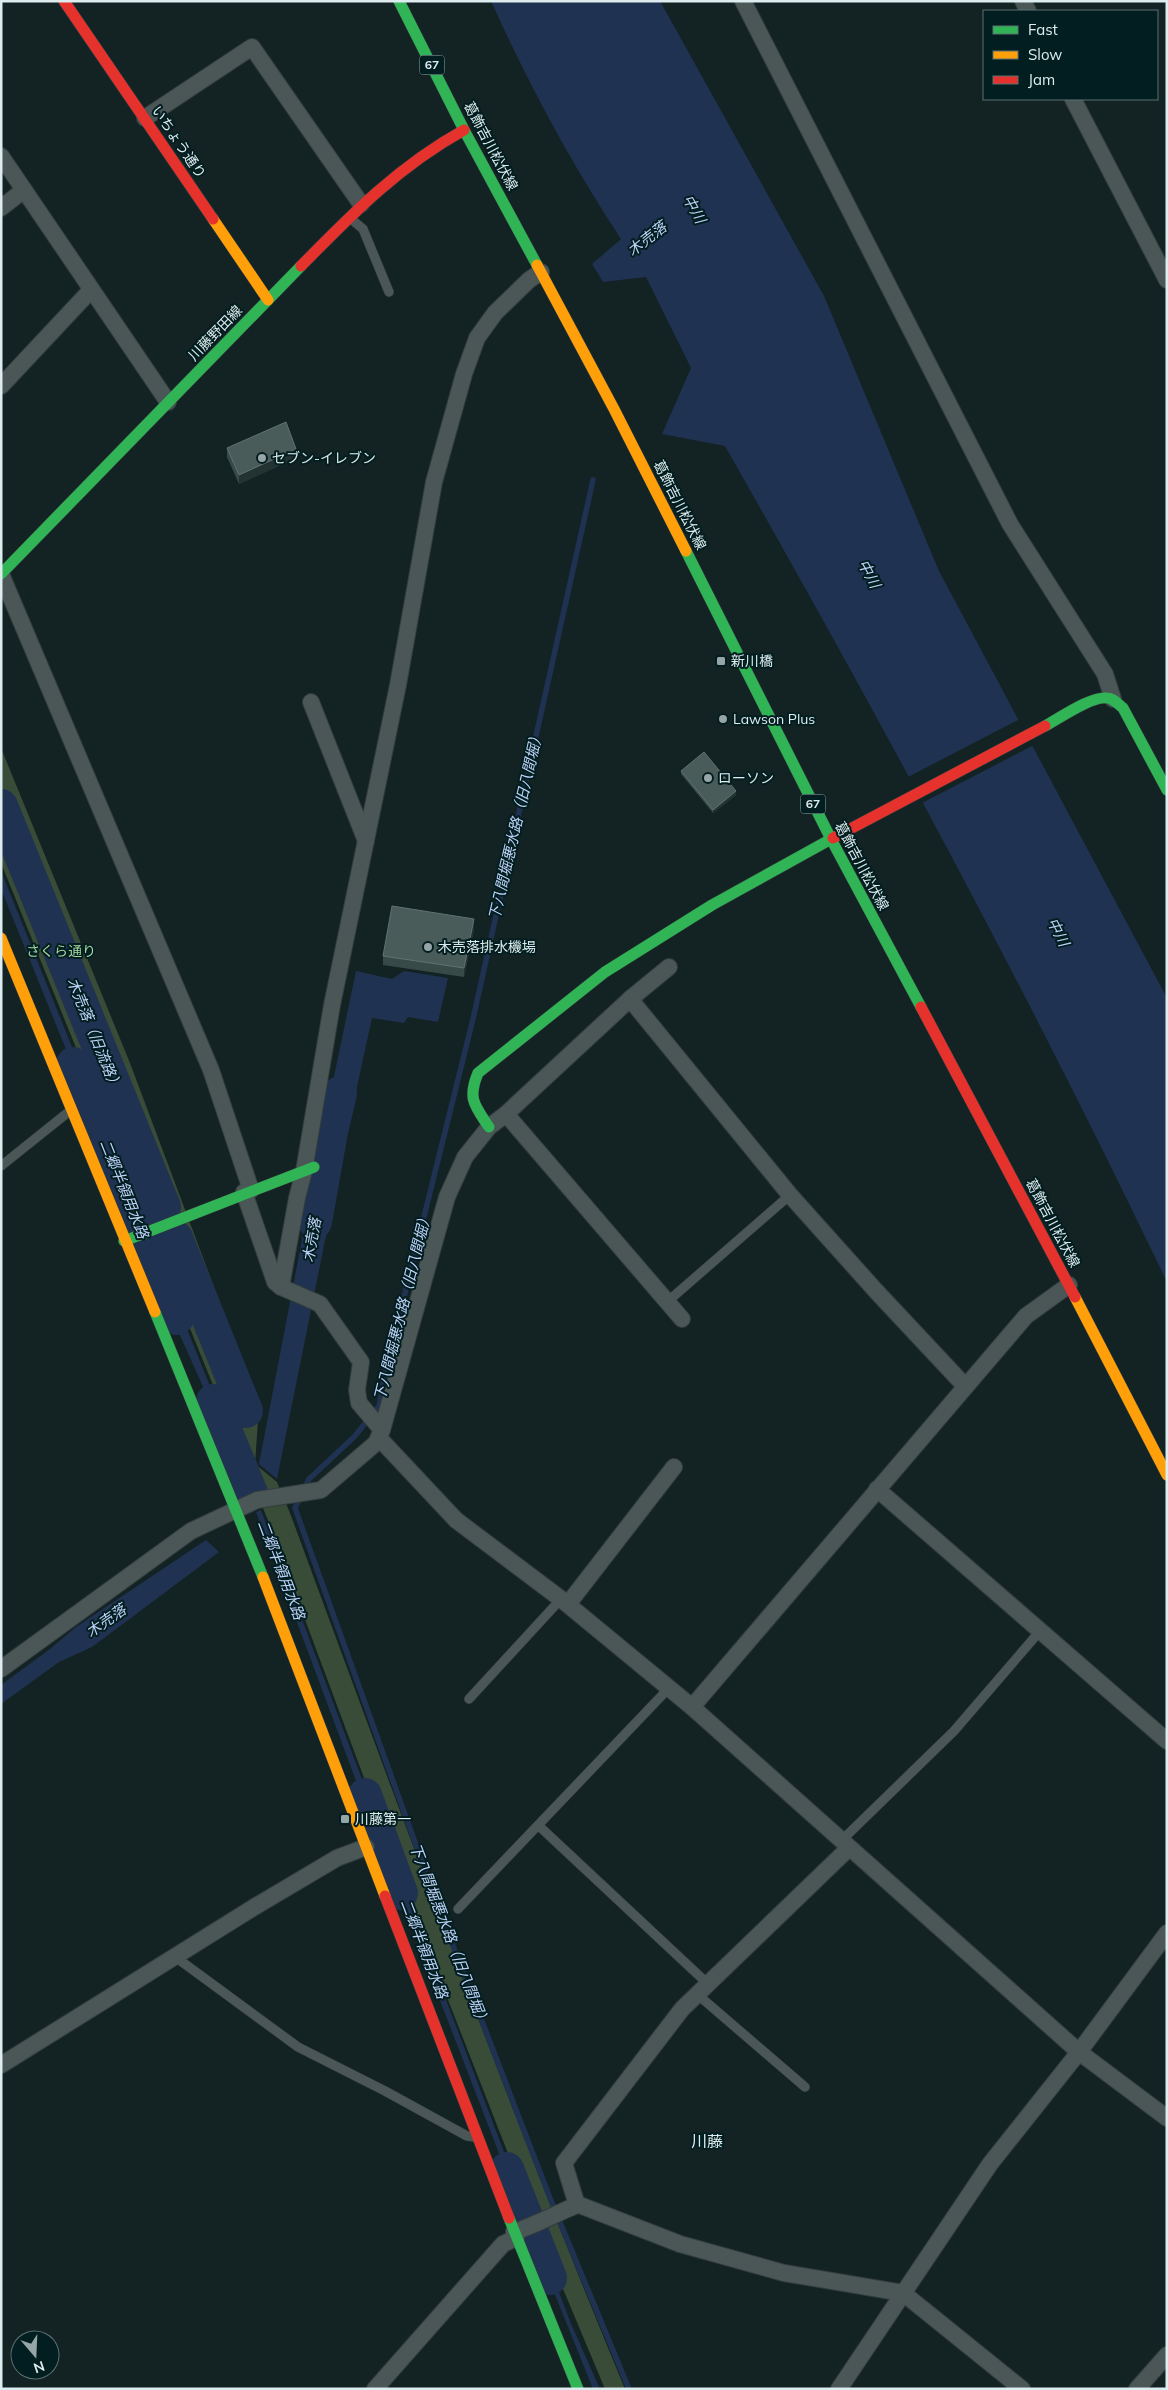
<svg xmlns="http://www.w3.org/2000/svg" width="1168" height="2390" viewBox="0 0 1168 2390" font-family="Mulish,'Noto Sans JP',sans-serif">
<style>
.green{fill:#384c38}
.water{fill:#203251}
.pier{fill:#132223}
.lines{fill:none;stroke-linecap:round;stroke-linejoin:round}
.stream{stroke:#203251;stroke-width:5.5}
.river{stroke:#203251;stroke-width:34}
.lane-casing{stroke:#323d3e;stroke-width:10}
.street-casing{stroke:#323d3e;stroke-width:18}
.fast-casing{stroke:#323d3e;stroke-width:12}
.slow-casing{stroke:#323d3e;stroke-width:12}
.jam-casing{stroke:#323d3e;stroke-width:12}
.lane{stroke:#4b5657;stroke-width:9}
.street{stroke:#4b5657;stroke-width:16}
.fast{stroke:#30b455;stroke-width:11}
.slow{stroke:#ff9f0a;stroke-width:11}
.jam{stroke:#e5322d;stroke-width:11}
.wall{fill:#384a48}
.shaded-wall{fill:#223331}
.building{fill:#4a5c59;stroke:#617271}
.poi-dot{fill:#96a5a7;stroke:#031e20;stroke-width:2}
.labels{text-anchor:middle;stroke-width:4;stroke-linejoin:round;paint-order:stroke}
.shield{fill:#031e20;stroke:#9caeb0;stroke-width:1}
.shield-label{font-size:12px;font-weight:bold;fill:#ddecee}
.street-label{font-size:14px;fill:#ddecee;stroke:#031e20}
.poi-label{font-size:14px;fill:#ddecee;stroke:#031e20;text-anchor:start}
.park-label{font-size:14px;fill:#a6d9a0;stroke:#031e20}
.water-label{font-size:15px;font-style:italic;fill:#bdd2f8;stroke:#031e20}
.quarter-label{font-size:16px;fill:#ddecee;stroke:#031e20}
</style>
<rect width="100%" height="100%" fill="#132223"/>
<!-- green -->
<path class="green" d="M 1,748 L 130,1063 L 259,1407 L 255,1464 L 277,1482 L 290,1513 C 398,1806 505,2100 625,2389 L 605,2389 L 532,2215 L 420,1928 L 269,1523 L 1,863 Z"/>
<!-- water -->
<g class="water">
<path d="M 491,1 L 660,1 L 824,296 L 939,571 L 1167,998 L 1167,1282 C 1031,998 881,720 725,446 L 662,434 L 691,368 L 646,277 L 603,282 L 592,264 L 621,239 C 571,163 528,83 491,1 Z"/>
<polygon points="1,871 95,1104 89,1106 1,889"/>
<polygon points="356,971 392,979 404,971 448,978 438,1022 408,1017 404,1023 372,1018 347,1133 326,1139 322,1134"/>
<polygon points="100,1114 131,1191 122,1190 93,1117"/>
<polygon points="339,1171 277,1479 259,1464 313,1182"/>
<polygon points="164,1272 233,1443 229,1445 154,1277"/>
<polygon points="261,1510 384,1838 378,1840 256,1512"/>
<polygon points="206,1540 219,1552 92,1647 59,1662 1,1704 1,1685 50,1649 76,1627"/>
<polygon points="388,1848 527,2212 522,2213 382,1850"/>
<polygon points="536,2233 572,2326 600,2389 593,2389 531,2235"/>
</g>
<!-- pier -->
<polygon class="pier" points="1020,719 1034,745 920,804 906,778"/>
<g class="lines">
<!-- stream -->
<polyline class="stream" points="593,480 473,1019 384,1378 379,1406 355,1436 309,1479 295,1508 440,1912 550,2198 629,2389"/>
<!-- river -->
<g class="river">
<polyline points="1,806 164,1207"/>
<polyline points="73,1064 177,1318"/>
<polyline points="315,1222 331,1132 340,1093"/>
<polyline points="176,1238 246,1411"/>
<polyline points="213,1401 251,1493"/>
<polyline points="365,1795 401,1893"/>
<polyline points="507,2169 550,2278"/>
</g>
<defs>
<g id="lane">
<polyline points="350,218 363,229 389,292"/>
<polyline points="1,1166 71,1110"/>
<polyline points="667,1302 790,1195"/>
<polyline points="469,1699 561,1599"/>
<polyline points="539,1826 708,1984"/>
<polyline points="841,1841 954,1731 1040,1631"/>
<polyline points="458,1909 669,1688"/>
<polyline points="174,1956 298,2047 385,2091 467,2136 474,2137"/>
<polyline points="698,1995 805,2087"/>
</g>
<g id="street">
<polyline points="743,1 1010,524 1105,674 1113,699"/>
<polyline points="1023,1 1028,11"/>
<polyline points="1073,99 1167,280"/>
<polyline points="145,118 252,47 361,204"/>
<polyline points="1,156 168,402"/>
<polyline points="1,208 24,190"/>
<polyline points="1,386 91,290"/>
<polyline points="1,574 211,1070 251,1190"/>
<polyline points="311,702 366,841"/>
<polyline points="630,999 790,1195 876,1291 965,1386"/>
<polyline points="506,1114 682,1319"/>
<polyline points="244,1192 275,1282 281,1287 320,1304 361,1362 357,1390 359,1403 382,1430"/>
<polyline points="281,1287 297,1198 304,1171 332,1005 398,685 434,482 464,374 477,338 495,313 529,280 541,272"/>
<polyline points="379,1438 456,1520 561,1599 692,1707 1079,2052 1167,2118"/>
<polyline points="877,1489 1167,1741"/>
<polyline points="568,1604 674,1467"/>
<polyline points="1,1669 191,1531 257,1500 321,1490 376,1443 382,1430 447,1197 465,1157 489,1127 506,1114 630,999 669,967"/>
<polyline points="692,1707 1026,1316 1069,1285"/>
<polyline points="1,2065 256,1906 337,1858 366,1847"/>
<polyline points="577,2204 680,2244 784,2273 903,2293 1022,2389"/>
<path d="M 514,2232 C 536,2225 555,2214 577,2205 L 564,2163 L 682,2009 L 849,1848"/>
<polyline points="375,2389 503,2244 516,2238"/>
<polyline points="839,2389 990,2164 1079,2052 1167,1933"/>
<polyline points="1137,2389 1167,2355"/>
</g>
<g id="fast">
<polyline points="399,1 464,130 537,265"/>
<polyline points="686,551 831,839 921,1007"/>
<polyline points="1,574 301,266"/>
<path d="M 1045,726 C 1060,718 1091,696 1107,698 C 1113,698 1118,704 1123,708 L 1167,790"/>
<path d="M 489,1127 C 475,1106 467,1099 478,1073 L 605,972 L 712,905 L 833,838"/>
<polyline points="124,1241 314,1167"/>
<polyline points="155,1312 263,1577"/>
<polyline points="509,2218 578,2389"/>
</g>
<g id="slow">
<polyline points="213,219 268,300"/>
<polyline points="537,265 614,409 686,551"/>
<polyline points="1,938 155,1312"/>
<polyline points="1075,1297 1167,1475"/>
<polyline points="263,1577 385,1896"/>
</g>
<g id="jam">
<polyline points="64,1 213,219"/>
<path d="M 301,266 C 353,213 399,166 464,130"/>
<polyline points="833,838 1045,726"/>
<polyline points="921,1007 1075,1297"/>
<polyline points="385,1896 509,2218"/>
</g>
</defs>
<!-- lane casing -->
<use href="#lane" class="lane-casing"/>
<!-- street casing -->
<use href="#street" class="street-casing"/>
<!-- fast casing -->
<use href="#fast" class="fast-casing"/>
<!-- slow casing -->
<use href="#slow" class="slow-casing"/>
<!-- jam casing -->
<use href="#jam" class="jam-casing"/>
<!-- lane -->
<use href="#lane" class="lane"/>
<!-- street -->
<use href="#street" class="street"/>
<!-- fast -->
<use href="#fast" class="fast"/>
<!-- slow -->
<use href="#slow" class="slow"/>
<!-- jam -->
<use href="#jam" class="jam"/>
</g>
<!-- wall -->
<g class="wall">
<polygon points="227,448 296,458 239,484 227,457"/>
<polygon points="681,771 736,795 713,813 681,774"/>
<polygon points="474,929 464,977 383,965 383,956"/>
</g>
<!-- shaded-wall -->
<g class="shaded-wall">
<polygon points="296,449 296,458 239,484 239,475"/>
<polygon points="736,791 736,795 713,813 713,810"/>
<polygon points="474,919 474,929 464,977 464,968"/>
</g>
<!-- building -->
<g class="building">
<polygon points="286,422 296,449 239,475 227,448"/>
<polygon points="704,752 736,791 713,810 681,771"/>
<polygon points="392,906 474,919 464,968 383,956"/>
</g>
<!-- markers -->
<g class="poi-dot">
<circle cx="262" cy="458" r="5"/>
<rect x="716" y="656" width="10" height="10" rx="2.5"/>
<circle cx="723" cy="719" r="5"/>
<circle cx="708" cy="778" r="5"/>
<circle cx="428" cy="947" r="5"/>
<rect x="340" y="1814" width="10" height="10" rx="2.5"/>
</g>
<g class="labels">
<!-- shield labels -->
<g class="shield">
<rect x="419.5" y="55.5" width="25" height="19" rx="4"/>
<rect x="800.5" y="794.5" width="25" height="19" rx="4"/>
</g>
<g class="shield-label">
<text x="432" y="69">67</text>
<text x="813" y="808">67</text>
</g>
<!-- street labels -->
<g class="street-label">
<text transform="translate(179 142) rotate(56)" y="5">いちょう通り</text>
<text transform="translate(491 146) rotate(62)" y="5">葛飾吉川松伏線</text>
<text transform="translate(215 333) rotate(-46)" y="5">川藤野田線</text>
<text transform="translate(680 505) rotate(63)" y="5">葛飾吉川松伏線</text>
<text transform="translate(862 866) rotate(62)" y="5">葛飾吉川松伏線</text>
<text transform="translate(1053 1223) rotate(62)" y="5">葛飾吉川松伏線</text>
</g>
<!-- poi labels -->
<g class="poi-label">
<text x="272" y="463">セブン-イレブン</text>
<text x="731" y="666">新川橋</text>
<text x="733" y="724">Lawson Plus</text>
<text x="718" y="783">ローソン</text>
<text x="438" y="952">木売落排水機場</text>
<text x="355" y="1824">川藤第一</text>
</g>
<!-- park labels -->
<g class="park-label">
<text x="61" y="956">さくら通り</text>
</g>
<!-- water labels -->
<g class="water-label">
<text transform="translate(694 209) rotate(61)" y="5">中川</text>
<text transform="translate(647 239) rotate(-38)" y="5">木売落</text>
<text transform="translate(869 574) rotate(62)" y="5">中川</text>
<text transform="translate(516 825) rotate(-77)" y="5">下八間堀悪水路（旧八間堀）</text>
<text transform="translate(1058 932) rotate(63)" y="5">中川</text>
<text transform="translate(94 1034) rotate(68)" y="5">木売落（旧流路）</text>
<text transform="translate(124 1189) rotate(68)" y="5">二郷半領用水路</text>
<text transform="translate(312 1240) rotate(-80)" y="5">木売落</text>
<text transform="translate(403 1306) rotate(-76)" y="5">下八間堀悪水路（旧八間堀）</text>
<text transform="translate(281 1570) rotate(69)" y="5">二郷半領用水路</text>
<text transform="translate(106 1621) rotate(-35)" y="5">木売落</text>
<text transform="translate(449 1935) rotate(69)" y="5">下八間堀悪水路（旧八間堀）</text>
<text transform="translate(424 1949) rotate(69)" y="5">二郷半領用水路</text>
</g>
<!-- quarter labels -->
<g class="quarter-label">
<text x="707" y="2147">川藤</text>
</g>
</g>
<!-- border -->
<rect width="1168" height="2390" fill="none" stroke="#ddecee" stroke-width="5"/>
<!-- legend -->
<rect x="983" y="10" width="175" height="90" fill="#031e20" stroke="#5a7072"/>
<rect x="993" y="26" width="25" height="8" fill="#30b455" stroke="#5a7072"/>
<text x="1028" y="35" font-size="15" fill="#ddecee">Fast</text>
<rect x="993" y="51" width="25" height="8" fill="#ff9f0a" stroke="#5a7072"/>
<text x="1028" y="60" font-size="15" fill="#ddecee">Slow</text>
<rect x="993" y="76" width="25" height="8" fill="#e5322d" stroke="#5a7072"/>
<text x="1028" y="85" font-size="15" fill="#ddecee">Jam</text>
<!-- north arrow -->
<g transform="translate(35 2355) rotate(161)"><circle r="24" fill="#031e20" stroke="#5a7072"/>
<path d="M0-4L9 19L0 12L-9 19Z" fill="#96a5a7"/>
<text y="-8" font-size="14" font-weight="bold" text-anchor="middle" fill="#ddecee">N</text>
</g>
</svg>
